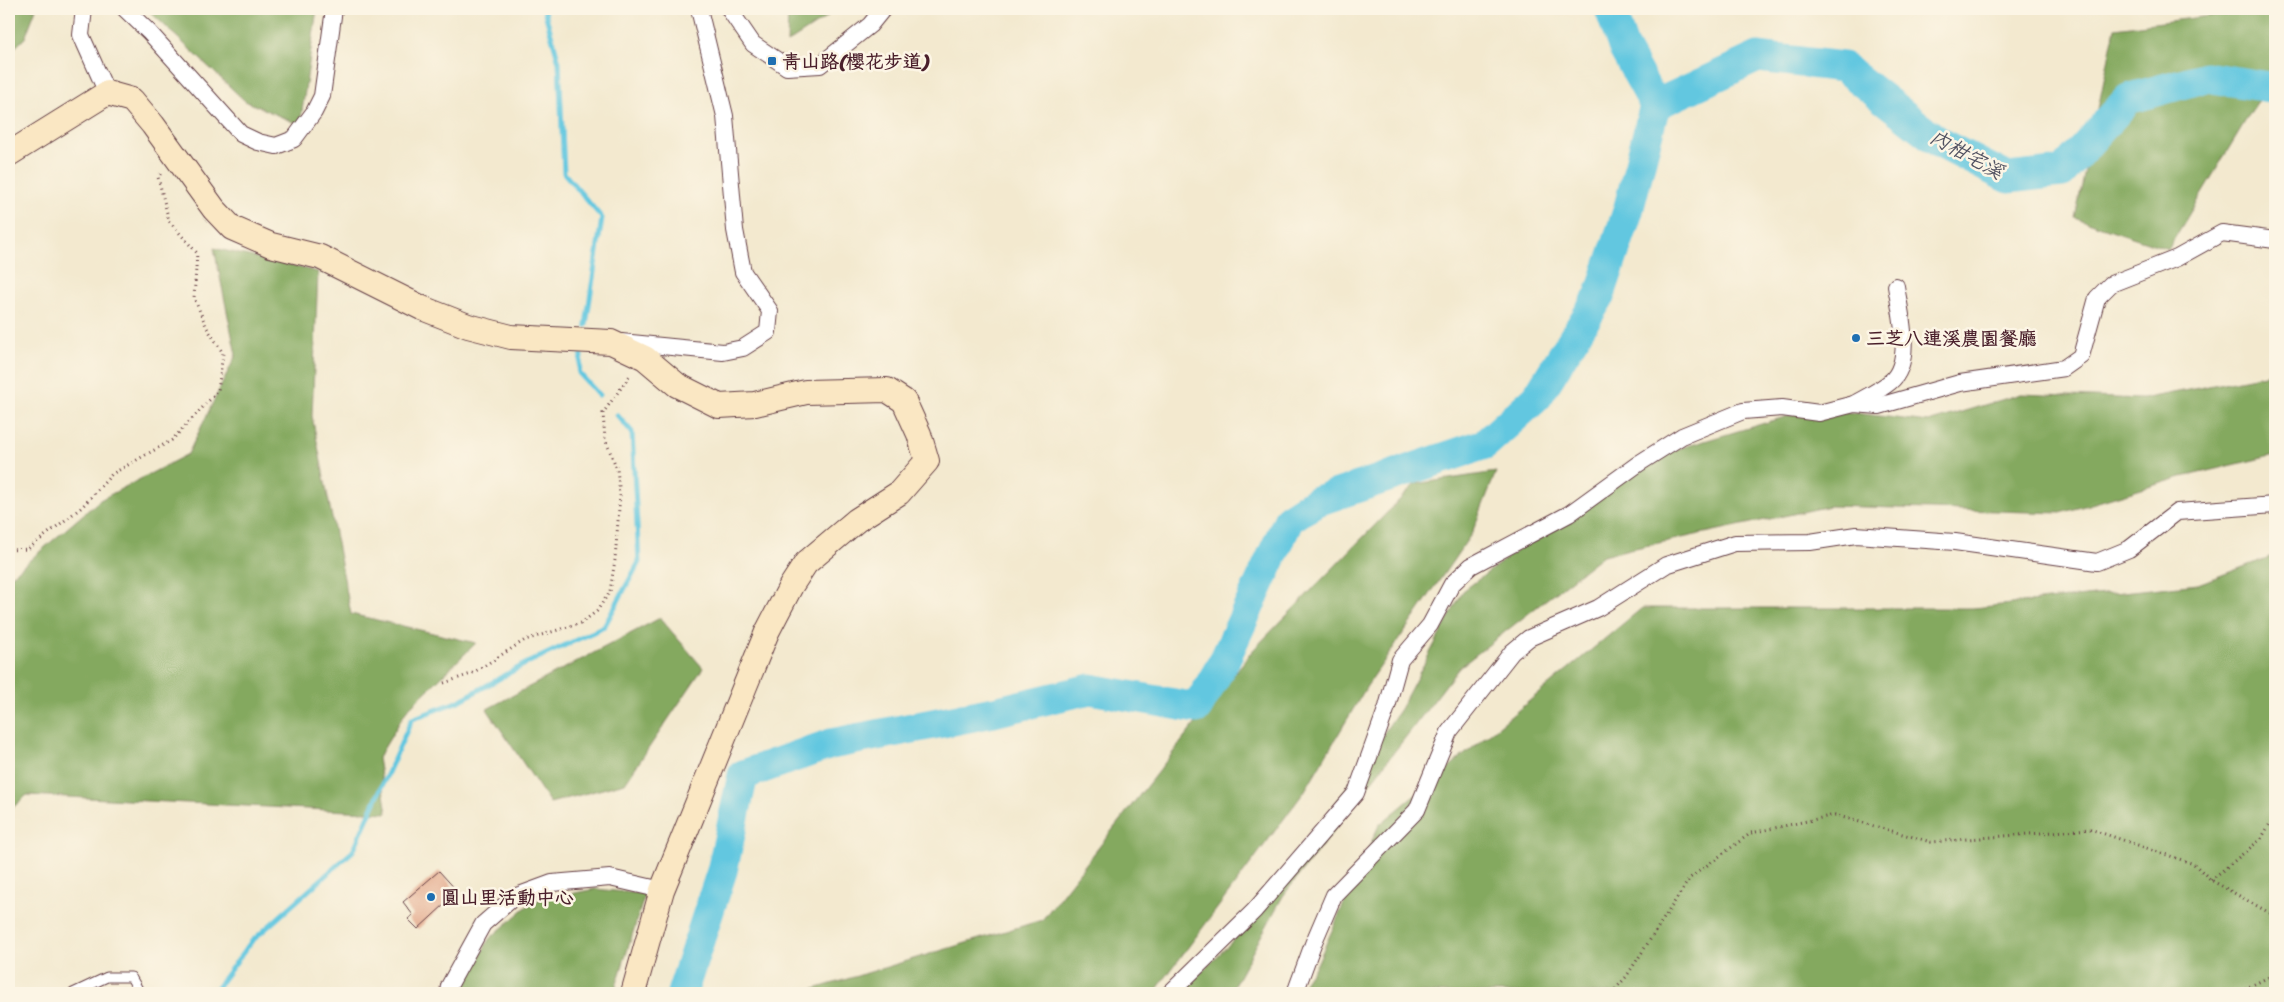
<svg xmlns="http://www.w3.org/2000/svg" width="2284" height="1002" viewBox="0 0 2284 1002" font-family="Sriracha,'LXGW WenKai TC',sans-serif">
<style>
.forest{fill:#84a95f;stroke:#676445}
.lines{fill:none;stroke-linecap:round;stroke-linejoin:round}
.stream{stroke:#62c7e0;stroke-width:5}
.river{stroke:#62c7e0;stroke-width:31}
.building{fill:#e1a283}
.lane-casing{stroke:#633d44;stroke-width:11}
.street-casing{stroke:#633d44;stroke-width:18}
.secondary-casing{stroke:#633d44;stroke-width:26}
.path{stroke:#633d44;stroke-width:3;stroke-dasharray:1 4;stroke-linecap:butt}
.lane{stroke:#fff;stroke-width:9}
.street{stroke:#fff;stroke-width:16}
.secondary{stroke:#fae7c3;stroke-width:24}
.poi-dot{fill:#1f6fb2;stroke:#fcf5e5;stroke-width:2}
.labels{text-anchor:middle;stroke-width:5;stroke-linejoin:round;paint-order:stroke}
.poi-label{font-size:19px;font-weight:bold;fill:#4a1f2b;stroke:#fcf5e5;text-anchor:start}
.water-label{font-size:20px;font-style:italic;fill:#515161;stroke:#fcf5e5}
</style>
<rect width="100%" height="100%" fill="#fcf5e5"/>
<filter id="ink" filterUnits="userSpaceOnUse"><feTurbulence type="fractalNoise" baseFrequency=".02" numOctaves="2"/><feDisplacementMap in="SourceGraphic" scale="10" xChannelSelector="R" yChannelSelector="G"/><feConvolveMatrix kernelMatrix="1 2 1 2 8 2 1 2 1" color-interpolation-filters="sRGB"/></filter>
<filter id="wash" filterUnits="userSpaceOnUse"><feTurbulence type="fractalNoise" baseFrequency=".0096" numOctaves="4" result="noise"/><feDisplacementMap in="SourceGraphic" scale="20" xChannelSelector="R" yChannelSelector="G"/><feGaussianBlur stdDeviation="1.12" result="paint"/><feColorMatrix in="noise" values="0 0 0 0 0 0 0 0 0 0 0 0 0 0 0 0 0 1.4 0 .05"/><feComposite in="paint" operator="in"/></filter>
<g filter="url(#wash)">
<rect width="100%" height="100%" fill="#f3e9cf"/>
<!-- forest -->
<g class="forest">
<polygon points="9,9 36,9 25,38 9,53"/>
<polygon points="147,9 317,9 300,125 245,101"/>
<polygon points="788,9 832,9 827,17 787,43"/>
<polygon points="2264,9 2275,9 2275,72 2168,249 2075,218 2115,28"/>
<polygon points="214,248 318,272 312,416 351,614 476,643 407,710 378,758 387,813 27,795 9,811 9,578 100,500 188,454 236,355"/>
<polygon points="2275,366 2275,455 2182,477 2061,513 1830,506 1603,555 1459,668 1283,896 1230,993 1181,993 1264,909 1400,709 1463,591 1634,462 1815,408 1928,422 2021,394 2142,399 2265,375"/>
<polygon points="1496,472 1472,533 1367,686 1304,792 1154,993 801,993 1042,920 1253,650 1415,484"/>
<polygon points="2275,555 2275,993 1297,993 1317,964 1379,825 1642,608 1973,608 2198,584"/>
<polygon points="660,618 703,668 625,783 550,803 487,709"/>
<polygon points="595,889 645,894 614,993 461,993 489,939 533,901"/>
</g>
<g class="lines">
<!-- stream -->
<g class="stream">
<polyline points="544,9 559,62 564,173 602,218 586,325"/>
<polyline points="581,356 579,373 599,395"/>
<polyline points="213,993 251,942 353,851 412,719 459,701 527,663 604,627 639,562 632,432 617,415"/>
</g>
<!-- river -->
<g class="river">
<polyline points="1655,105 1758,57 1843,67 1940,143 2008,178 2062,172 2128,99 2206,77 2275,88"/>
<polyline points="682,993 722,871 743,775 831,744 994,712 1090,689 1197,708 1225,659 1289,519 1317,501 1485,444 1537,397 1599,297 1628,211 1655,105 1624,49 1610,9"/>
</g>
</g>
<g id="blocks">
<!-- building -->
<polygon class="building" points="439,871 458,892 418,929 408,919 413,915 403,902"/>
</g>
</g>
<g filter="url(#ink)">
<use href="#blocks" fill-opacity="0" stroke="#633d44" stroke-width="1"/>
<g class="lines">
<defs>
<polyline id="lane" points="73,993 107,977 131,977 140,993"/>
<g id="street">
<polyline points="84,9 81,35 107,93"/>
<polyline points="125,9 149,32 241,134 258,142 276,146 294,139 314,112 322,96 334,9"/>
<polyline points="729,9 753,44 787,67 820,65 870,25 883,9"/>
<polyline points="621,342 723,352 743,348 768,332 770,311 743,272 735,230 725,116 699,9"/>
<path d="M 1854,404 C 1866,397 1879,391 1890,382 C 1914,363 1900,312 1896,286"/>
<polyline points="448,993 449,986 483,924 514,897 552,883 610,878 662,890"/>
<polyline points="1170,993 1254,911 1356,793 1387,707 1400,660 1430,625 1452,584 1471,566 1569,514 1638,464 1682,436 1743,411 1782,408 1819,413 1854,404 1879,406 1960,383 2064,368 2081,356 2097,298 2111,284 2177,258 2222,233 2275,240"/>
<polyline points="1295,993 1313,944 1334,895 1417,810 1449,732 1512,652 1529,638 1598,608 1666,565 1735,543 1810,542 1856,535 1955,542 2097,562 2129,549 2177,512 2275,505"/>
</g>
<polyline id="secondary" points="9,154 107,93 132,100 153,125 214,209 232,228 271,245 320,257 422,308 468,326 511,337 611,342 645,358 677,385 719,406 755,404 806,392 887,390 904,401 919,434 927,461 899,493 857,520 806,563 791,586 767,632 662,890 633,993"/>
</defs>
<!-- lane casing -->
<use href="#lane" class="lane-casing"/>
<!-- street casing -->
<use href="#street" class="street-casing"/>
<!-- secondary casing -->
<use href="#secondary" class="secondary-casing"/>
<!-- path -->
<g class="path">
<polyline points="9,550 28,549 82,507 112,474 172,440 218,391 223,353 207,328 194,298 197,253 169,221 158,177 162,172"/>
<polyline points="444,683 471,674 525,640 581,623 597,611 610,591 615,560 620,495 617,469 605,439 603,413 631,374"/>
<polyline points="2211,880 2261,839 2275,815"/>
<polyline points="1612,993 1626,977 1690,878 1751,833 1835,815 1931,842 2090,829 2194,864 2211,880 2275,916"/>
<polyline points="2236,993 2275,974"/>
</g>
<!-- lane -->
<use href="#lane" class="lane"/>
<!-- street -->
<use href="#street" class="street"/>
<!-- secondary -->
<use href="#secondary" class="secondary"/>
</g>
</g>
<!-- markers -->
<g class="poi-dot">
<rect x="767" y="56" width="10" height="10" rx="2.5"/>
<circle cx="1856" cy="338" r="5"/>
<circle cx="431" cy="897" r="5"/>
</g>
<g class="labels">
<!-- poi labels -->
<g class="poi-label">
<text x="782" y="68">青山路(櫻花步道)</text>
<text x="1866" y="345">三芝八連溪農園餐廳</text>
<text x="441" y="904">圓山里活動中心</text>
</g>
<!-- water labels -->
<g class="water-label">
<text transform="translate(1967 154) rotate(29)" y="7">內柑宅溪</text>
</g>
</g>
<!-- margin -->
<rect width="2284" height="1002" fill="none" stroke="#fcf5e5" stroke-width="30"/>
</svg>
